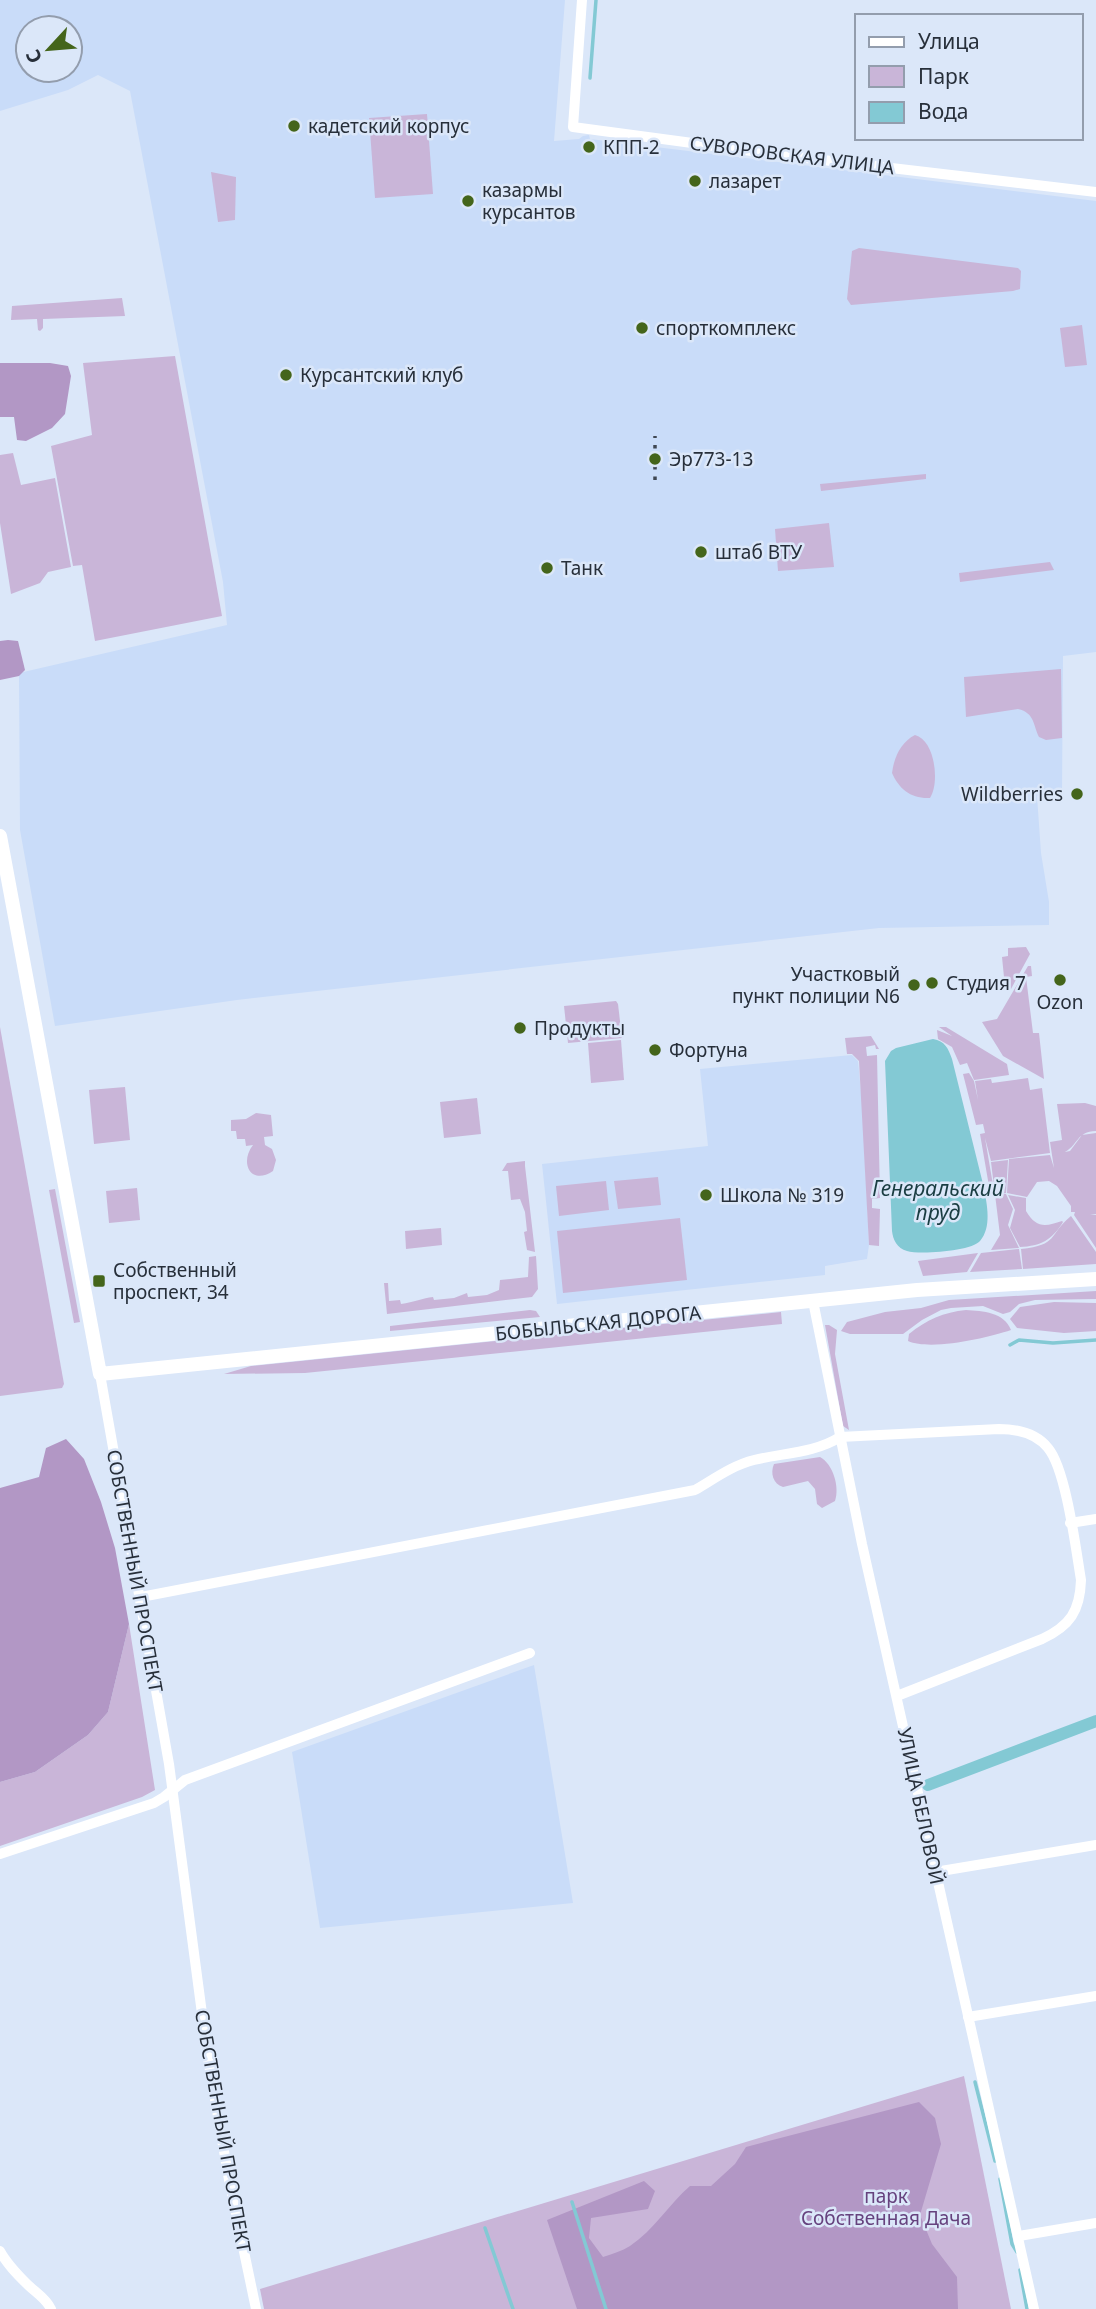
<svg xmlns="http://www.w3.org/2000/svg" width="1096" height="2309" viewBox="0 0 1096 2309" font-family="'Noto Sans',sans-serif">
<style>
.built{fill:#c9dcf9;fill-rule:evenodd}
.green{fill:#c9b5d8}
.forest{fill:#b297c5}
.water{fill:#83c9d4}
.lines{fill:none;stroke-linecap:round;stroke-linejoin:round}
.stream{stroke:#83c9d4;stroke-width:3.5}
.canal{stroke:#83c9d4;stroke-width:12}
.street{stroke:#fff;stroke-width:10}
.secondary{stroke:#fff;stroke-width:14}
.rail{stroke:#3f4753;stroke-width:3.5;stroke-dasharray:3.5 7;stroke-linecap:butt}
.poi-dot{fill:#44651b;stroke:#dbe7f9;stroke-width:2.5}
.labels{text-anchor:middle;stroke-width:5;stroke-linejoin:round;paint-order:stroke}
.poi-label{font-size:19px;fill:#272f3a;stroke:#dbe7f9;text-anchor:start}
.street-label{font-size:19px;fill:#272f3a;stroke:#dbe7f9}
.park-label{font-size:19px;fill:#66427e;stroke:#dbe7f9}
.water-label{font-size:21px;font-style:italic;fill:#1a3d42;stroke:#dbe7f9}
</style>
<rect width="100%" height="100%" fill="#dbe7f9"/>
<!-- built -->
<g class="built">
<path d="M 0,0 L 565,0 L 554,141 L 579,139 L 583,136 L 589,135 L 590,139 L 1096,201 L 1096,652 L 1063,656 L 1062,794 L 1037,796 L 1041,853 L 1049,902 L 1049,925 L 879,928 L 237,1000 L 55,1026 L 20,830 L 19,673 L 227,625 L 223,582 L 130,91 L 98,75 L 68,90 L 0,111 ZM 28,28 L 70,28 L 70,70 L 28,70 Z"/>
<polygon points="852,1055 858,1061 863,1113 869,1245 867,1259 825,1266 825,1275 557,1304 542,1164 708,1146 700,1069"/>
<polygon points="534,1665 573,1903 320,1928 292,1752"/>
</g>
<!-- green -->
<g class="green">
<polygon points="427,114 433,194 375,198 369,118"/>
<polygon points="211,172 236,177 235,220 218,222"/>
<polygon points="859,248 1018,268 1021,271 1020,289 1013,291 851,305 847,299 852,251"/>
<polygon points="122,298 125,316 43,319 43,328 40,331 38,330 37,319 11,320 12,306"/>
<polygon points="1082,325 1087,365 1065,367 1060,328"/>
<polygon points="175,356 222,616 95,641 82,565 73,566 51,446 92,435 83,363"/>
<polygon points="13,453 21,485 55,478 71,567 48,572 40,583 11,594 0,523 0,455"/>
<polygon points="926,474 926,479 821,491 820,484"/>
<polygon points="829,523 834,567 778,571 775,529"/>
<polygon points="1050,562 1054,570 960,582 959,573"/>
<path d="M 1061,669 L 1062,738 L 1046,740 L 1039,737 C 1033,725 1035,713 1018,709 L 966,717 L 964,677 Z"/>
<path d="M 915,735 C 935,740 940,783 930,798 C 911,799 899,789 892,773 C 894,757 901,742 915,735 Z"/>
<polygon points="1026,947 1030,954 1011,989 1005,987 1002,957 1008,956 1008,948"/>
<polygon points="1028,966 1031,966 1032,976 1026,977 1033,1033 1039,1033 1044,1079 1003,1056 982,1022 997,1019"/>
<polygon points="616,1001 618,1004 622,1038 568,1043 564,1006"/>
<polygon points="0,1027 64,1384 62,1388 0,1396"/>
<polygon points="939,1027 946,1027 1007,1064 1009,1075 974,1080 967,1063 960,1065 952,1047 938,1039 937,1030 952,1036"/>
<polygon points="871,1036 879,1049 876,1049 875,1045 866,1047 867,1056 877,1055 880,1198 872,1199 872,1208 880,1209 879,1246 869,1245 859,1061 852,1054 847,1054 845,1038"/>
<polygon points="621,1040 624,1080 591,1083 588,1043"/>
<polygon points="969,1073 974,1081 978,1100 975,1081 991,1079 992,1083 1028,1078 1030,1090 1042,1088 1050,1153 991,1161 985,1138 994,1191 990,1192 980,1134 985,1133 983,1124 976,1125 963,1074"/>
<polygon points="125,1087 130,1140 94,1144 89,1090"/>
<polygon points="477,1098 481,1134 444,1138 440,1102"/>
<path d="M 1085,1103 L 1096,1106 L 1096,1131 C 1076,1132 1079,1144 1065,1152 L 1070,1151 L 1082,1135 L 1096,1133 L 1096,1214 L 1090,1214 L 1096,1215 L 1096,1248 L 1074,1215 L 1075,1212 L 1071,1212 L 1071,1191 L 1071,1206 L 1057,1186 L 1049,1181 L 1037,1182 L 1027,1197 L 1007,1193 L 1009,1159 L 1050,1155 L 1054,1168 L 1050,1142 L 1062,1140 L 1057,1104 Z"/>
<path d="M 256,1113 L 271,1115 L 273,1136 L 264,1137 L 265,1145 L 272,1149 L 276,1160 L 273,1171 C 251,1186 239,1163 253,1145 L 246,1146 L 245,1139 L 237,1139 L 236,1131 L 231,1131 L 231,1120 L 246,1119 Z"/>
<polygon points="1008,1160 1006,1193 1001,1193 1006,1194 1013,1209 1008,1225 1019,1248 991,1250 1000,1235 991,1162"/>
<polygon points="525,1161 525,1166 535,1252 527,1250 524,1232 527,1231 525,1212 520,1199 511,1200 508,1171 502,1171 507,1163"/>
<polygon points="658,1177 661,1205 618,1209 614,1181"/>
<polygon points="606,1181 609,1210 559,1216 556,1186"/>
<polygon points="137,1188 140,1220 109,1223 106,1191"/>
<polygon points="55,1189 80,1322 74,1323 49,1190"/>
<path d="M 1008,1195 L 1026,1198 L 1026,1211 C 1036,1228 1045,1227 1062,1221 L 1063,1222 C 1052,1240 1041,1246 1020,1247 L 1010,1228 L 1015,1210 Z"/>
<path d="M 1071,1216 L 1096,1252 L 1096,1264 L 1023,1269 L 1021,1249 C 1059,1245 1048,1235 1071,1216 Z"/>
<polygon points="680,1218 687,1280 563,1293 557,1231"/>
<polygon points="441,1228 442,1245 406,1249 405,1231"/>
<polygon points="1019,1249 1022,1269 970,1272 981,1253"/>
<polygon points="978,1253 967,1272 923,1276 918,1261"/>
<path d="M 536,1256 L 538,1289 L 532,1297 L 387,1314 L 384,1283 L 388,1283 L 389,1301 L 400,1300 L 401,1304 C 414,1302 423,1298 433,1297 L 434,1300 L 454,1298 L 467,1293 L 468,1297 L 487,1295 L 499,1290 L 500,1280 L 528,1277 L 529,1257 Z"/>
<polygon points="1096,1291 1096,1299 1035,1300 1019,1304 1010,1312 1003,1314 983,1306 951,1308 941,1310 922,1320 903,1334 850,1334 841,1331 847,1322 885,1312 921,1308 949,1300"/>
<polygon points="1054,1302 1096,1303 1096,1331 1064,1333 1017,1328 1010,1319 1020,1307"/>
<polygon points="530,1310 536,1311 540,1317 390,1331 390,1326"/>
<path d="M 966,1310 C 983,1311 1004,1312 1011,1330 C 987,1338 931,1351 908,1341 L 909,1334 C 926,1320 944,1312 966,1310 Z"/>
<polygon points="781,1312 782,1324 305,1373 224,1374 251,1366"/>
<polygon points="825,1325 829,1325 837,1330 835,1354 849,1430 843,1426"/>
<path d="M 820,1457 C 833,1464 840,1487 835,1501 L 822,1508 L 817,1504 L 815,1489 L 808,1481 L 783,1487 C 773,1484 770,1473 774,1464 Z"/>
<polygon points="129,1624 155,1790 142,1797 0,1846 0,1782 35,1772 88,1735 108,1712"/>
<polygon points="964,2076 1011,2309 264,2309 260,2289"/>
</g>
<!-- forest -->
<g class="forest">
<polygon points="0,363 50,363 68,366 71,376 65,414 52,428 26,441 17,440 14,417 0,417"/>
<polygon points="8,640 18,641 25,670 19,676 0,680 0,641"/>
<polygon points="66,1439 84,1459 101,1502 115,1548 129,1624 108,1712 88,1735 35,1772 0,1782 0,1488 39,1477 46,1448"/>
<path d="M 919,2102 L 935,2118 L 941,2144 L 920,2215 L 932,2244 L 957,2277 L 958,2309 L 577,2309 L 547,2220 L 644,2181 L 655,2191 L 648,2209 L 591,2218 L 589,2238 L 603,2257 C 612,2254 622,2251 630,2246 C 654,2230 669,2204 690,2186 L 711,2186 L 735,2164 L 746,2147 Z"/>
</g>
<!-- water -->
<path class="water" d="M 933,1039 C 945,1041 948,1048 952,1059 L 984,1188 C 987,1205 992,1227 980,1241 C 972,1251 920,1255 907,1251 C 897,1248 893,1240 892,1231 L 885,1061 L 891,1051 L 896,1048 Z"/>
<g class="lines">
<!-- stream -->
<g class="stream">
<polyline points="590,78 596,0"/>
<polyline points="1010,1345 1019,1340 1053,1343 1096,1340"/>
<polyline points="975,2082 995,2161"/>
<polyline points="1000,2179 1012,2244 1017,2252"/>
<polyline points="572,2202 606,2309"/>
<polyline points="485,2228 513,2309"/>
<polyline points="1020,2270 1027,2309"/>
</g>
<!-- canal -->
<polyline class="canal" points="928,1785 1096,1721"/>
<!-- street -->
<g class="street">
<polyline points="582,0 573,127 789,156 1096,192"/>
<polyline points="813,1301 862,1544 1034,2309"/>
<polyline points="100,1374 169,1764 208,2059 229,2180 256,2309"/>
<polyline points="1070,1523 1096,1519"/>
<path d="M 141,1597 L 695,1490 C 714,1479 733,1465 754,1460 C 783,1453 815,1453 840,1437 L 999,1429 C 1018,1429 1036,1433 1048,1448 C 1066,1469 1076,1550 1081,1580 C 1080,1611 1070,1626 1042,1639 L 897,1696"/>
<polyline points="0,1854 154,1803 164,1797 185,1780 530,1653"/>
<polyline points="935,1872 1096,1845"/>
<polyline points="968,2017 1096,1996"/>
<polyline points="1019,2236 1096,2223"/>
<path d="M 0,2251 C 7,2264 17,2274 27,2284 C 35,2292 46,2298 51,2309"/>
</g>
<!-- secondary -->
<polyline class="secondary" points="0,836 100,1374 917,1290 1096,1279"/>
<!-- rail -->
<polyline class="rail" points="655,480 655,436"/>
</g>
<!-- markers -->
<g class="poi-dot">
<circle cx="294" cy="126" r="7"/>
<circle cx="589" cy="147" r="7"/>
<circle cx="695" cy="181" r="7"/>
<circle cx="468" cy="201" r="7"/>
<circle cx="642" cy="328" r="7"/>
<circle cx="286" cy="375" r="7"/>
<circle cx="655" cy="459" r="7"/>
<circle cx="701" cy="552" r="7"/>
<circle cx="547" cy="568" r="7"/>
<circle cx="1077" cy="794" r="7"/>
<circle cx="1060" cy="980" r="7"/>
<circle cx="932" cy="983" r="7"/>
<circle cx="914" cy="985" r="7"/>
<circle cx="520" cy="1028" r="7"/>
<circle cx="655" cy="1050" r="7"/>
<circle cx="706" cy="1195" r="7"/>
<rect x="92" y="1274" width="14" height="14" rx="3.5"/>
</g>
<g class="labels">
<!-- poi labels -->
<g class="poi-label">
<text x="308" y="133">кадетский корпус</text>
<text x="603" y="154">КПП-2</text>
<text x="709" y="188">лазарет</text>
<text x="482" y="197">казармы<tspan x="482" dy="22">курсантов</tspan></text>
<text x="656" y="335">спорткомплекс</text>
<text x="300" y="382">Курсантский клуб</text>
<text x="669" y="466">Эр773-13</text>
<text x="715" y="559">штаб ВТУ</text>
<text x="561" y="575">Танк</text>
<text x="1063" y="801" text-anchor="end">Wildberries</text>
<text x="900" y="981" text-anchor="end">Участковый<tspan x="900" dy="22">пункт полиции N6</tspan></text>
<text x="946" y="990">Студия 7</text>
<text x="1060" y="1009" text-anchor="middle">Ozon</text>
<text x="534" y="1035">Продукты</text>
<text x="669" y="1057">Фортуна</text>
<text x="720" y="1202">Школа № 319</text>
<text x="113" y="1277">Собственный<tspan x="113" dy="22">проспект, 34</tspan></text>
</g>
<!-- street labels -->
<g class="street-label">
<text transform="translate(792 155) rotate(7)" y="7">СУВОРОВСКАЯ УЛИЦА</text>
<text transform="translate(598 1323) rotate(-6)" y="7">БОБЫЛЬСКАЯ ДОРОГА</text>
<text transform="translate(135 1571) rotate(80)" y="7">СОБСТВЕННЫЙ ПРОСПЕКТ</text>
<text transform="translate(921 1806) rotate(78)" y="7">УЛИЦА БЕЛОВОЙ</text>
<text transform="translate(223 2131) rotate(80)" y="7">СОБСТВЕННЫЙ ПРОСПЕКТ</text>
</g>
<!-- park labels -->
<g class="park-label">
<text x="886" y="2203">парк<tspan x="886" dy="22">Собственная Дача</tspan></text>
</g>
<!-- water labels -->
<g class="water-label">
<text x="938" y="1196">Генеральский<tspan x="938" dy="24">пруд</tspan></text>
</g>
</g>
<!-- legend -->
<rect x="855" y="14" width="228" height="126" fill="#dbe7f9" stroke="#939dad" stroke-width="2"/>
<rect x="869" y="37" width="35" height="10" fill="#ffffff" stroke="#939dad" stroke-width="2"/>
<text x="918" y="49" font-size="21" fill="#272f3a">Улица</text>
<rect x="869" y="66" width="35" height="21" fill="#c9b5d8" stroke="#939dad" stroke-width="2"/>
<text x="918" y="84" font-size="21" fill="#272f3a">Парк</text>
<rect x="869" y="102" width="35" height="21" fill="#83c9d4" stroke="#939dad" stroke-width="2"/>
<text x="918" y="119" font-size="21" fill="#272f3a">Вода</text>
<!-- north arrow -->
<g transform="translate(49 49) rotate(244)"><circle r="33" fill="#dbe7f9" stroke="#939dad" stroke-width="2"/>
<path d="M0-5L12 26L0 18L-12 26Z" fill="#44651b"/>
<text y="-10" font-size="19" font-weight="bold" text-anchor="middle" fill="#272f3a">С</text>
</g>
</svg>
